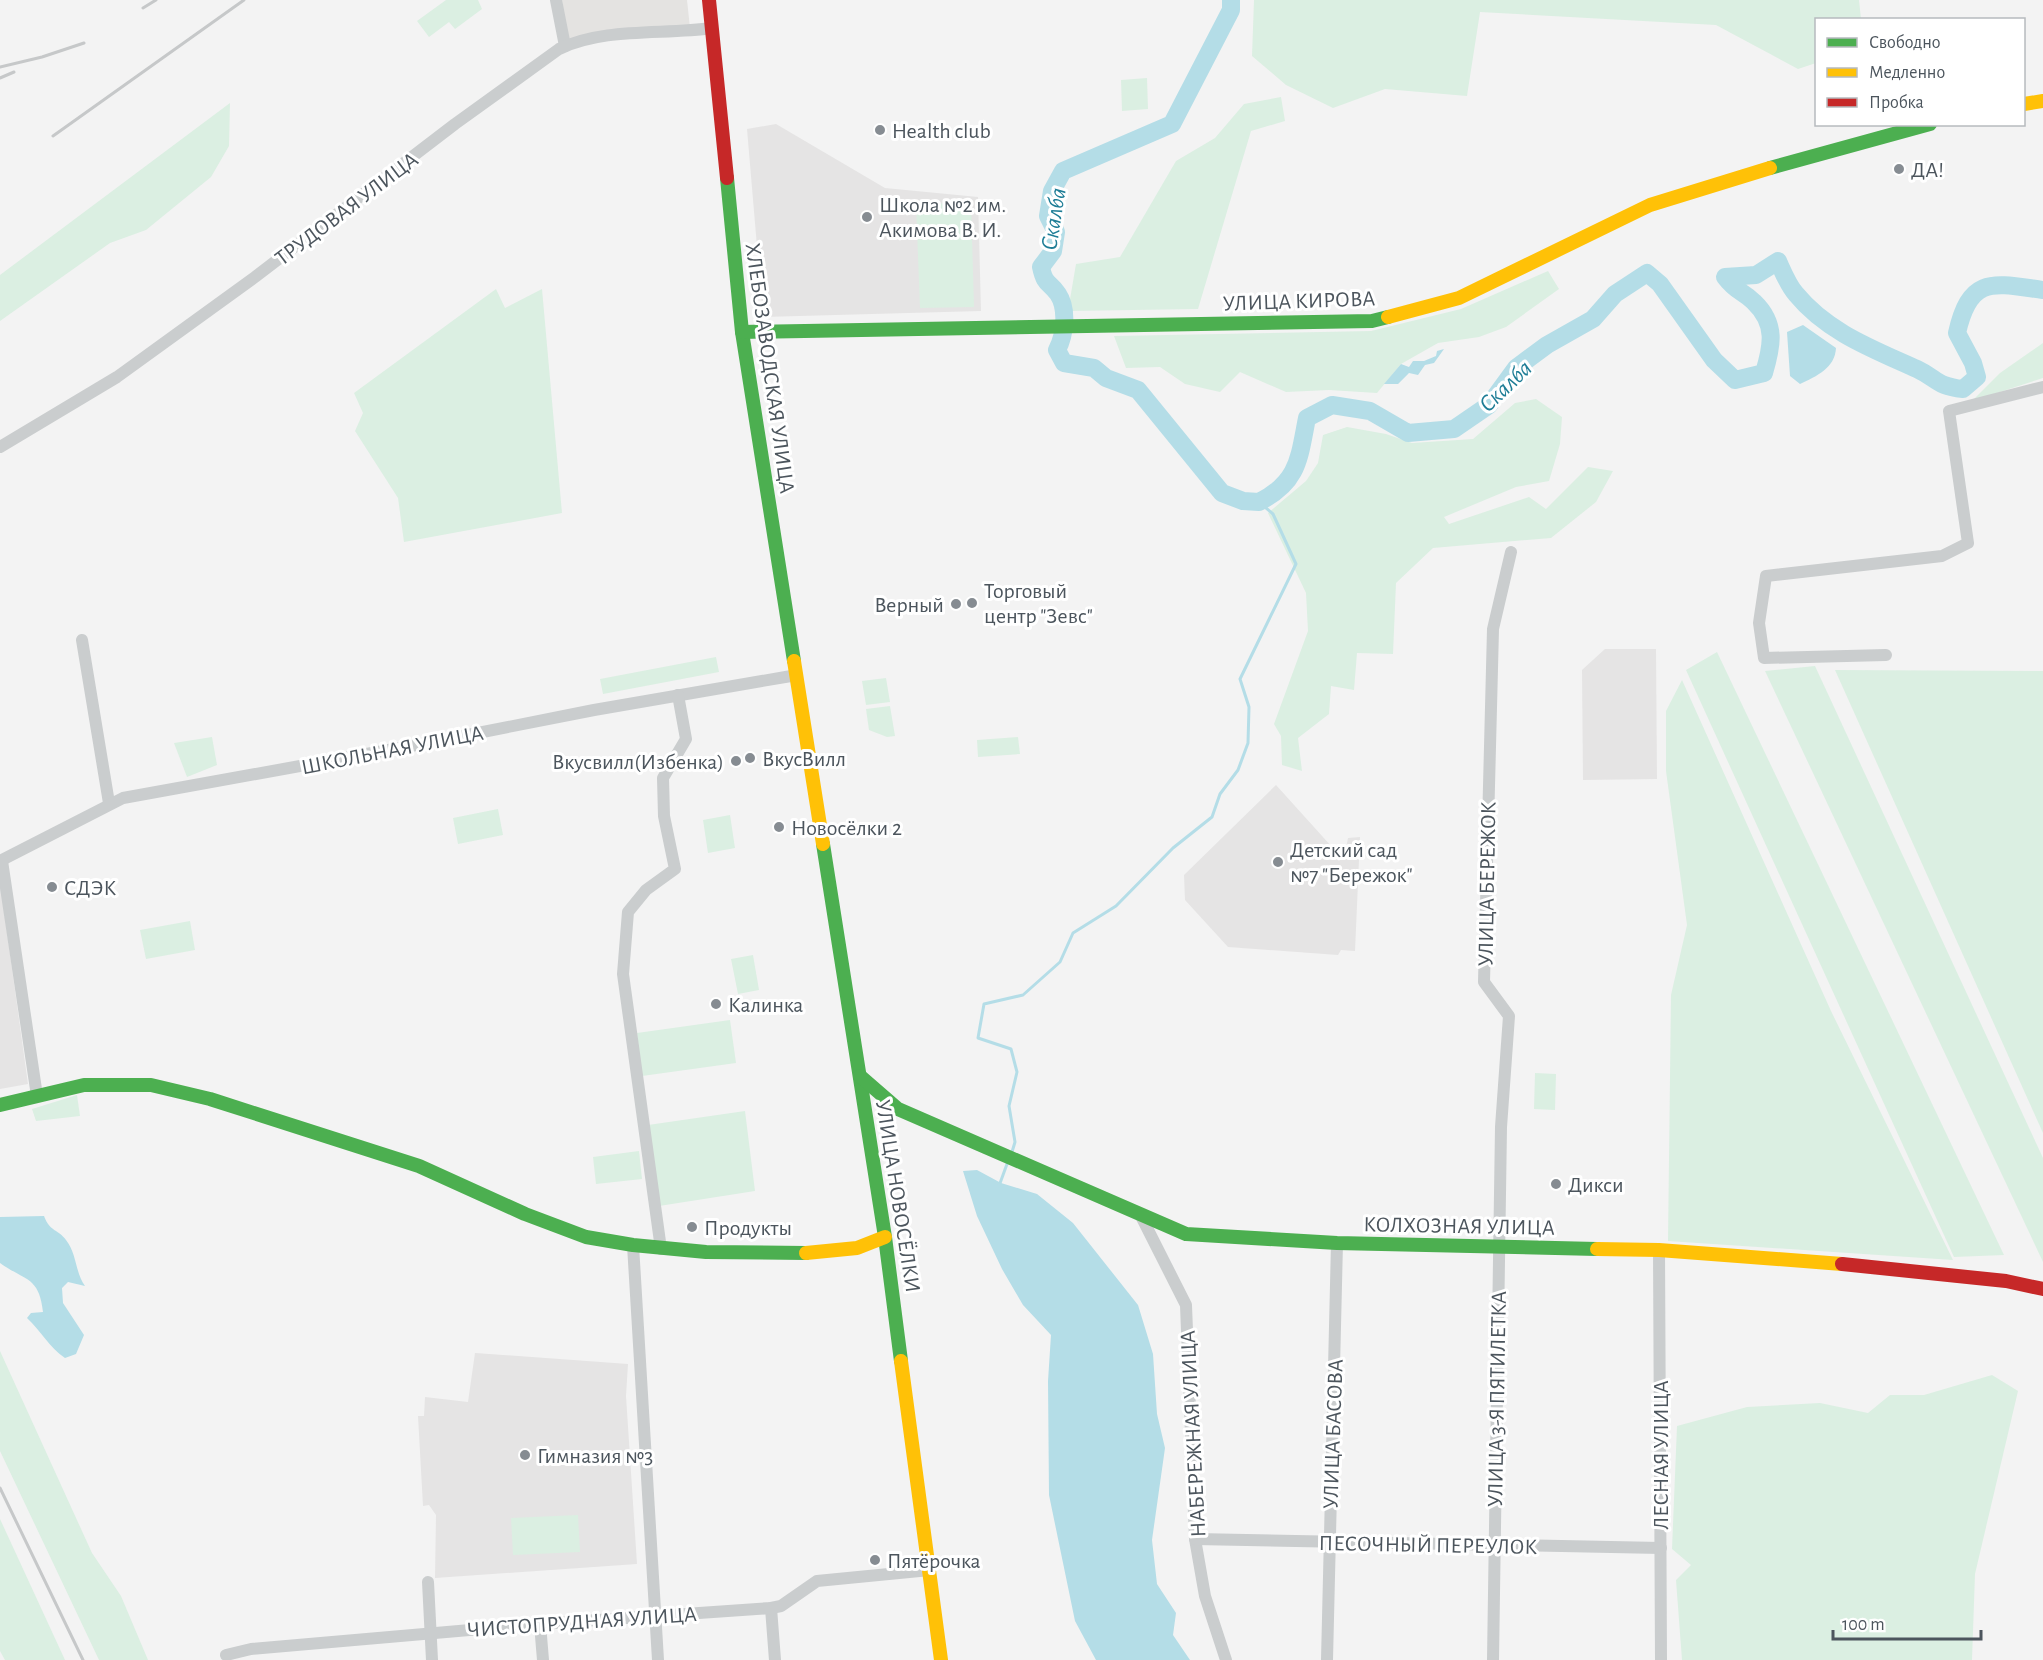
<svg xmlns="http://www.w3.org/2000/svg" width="2043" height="1660" viewBox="0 0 2043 1660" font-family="'Alegreya Sans',sans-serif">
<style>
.commercial{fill:#e4e3e1}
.education{fill:#e5e4e4}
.green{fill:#dbefe2}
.water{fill:#b4dde7}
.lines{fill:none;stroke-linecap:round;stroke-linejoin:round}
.stream{stroke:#b4dde7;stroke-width:3}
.river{stroke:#b4dde7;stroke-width:18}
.street{stroke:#cacdce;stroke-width:12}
.fast{stroke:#4caf50;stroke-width:14}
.slow{stroke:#ffc107;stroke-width:14}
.jam{stroke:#c62828;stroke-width:14}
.rail{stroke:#c6c8c9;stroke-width:3}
.poi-dot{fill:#868c92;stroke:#fff;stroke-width:2}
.labels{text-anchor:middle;stroke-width:6;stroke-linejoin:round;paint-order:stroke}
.poi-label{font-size:22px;fill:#4c555d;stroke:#fff;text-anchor:start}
.street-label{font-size:22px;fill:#4c555d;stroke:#fff}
.water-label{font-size:24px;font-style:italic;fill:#1e7d96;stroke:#fff}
</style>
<rect width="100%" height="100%" fill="#f3f3f3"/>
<!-- commercial -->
<polygon class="commercial" points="562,0 687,0 690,28 567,40"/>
<!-- education -->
<g class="education">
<polygon points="776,124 885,188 978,197 981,311 763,317 747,129"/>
<polygon points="1605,649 1656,649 1657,779 1583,780 1582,670"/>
<polygon points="1276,785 1332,847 1346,848 1348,838 1360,837 1355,951 1341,950 1338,955 1228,947 1185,900 1184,875"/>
<polygon points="0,882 28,1084 0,1089"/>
<polygon points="475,1353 628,1364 626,1396 637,1564 435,1578 436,1515 429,1505 423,1506 418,1416 424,1416 425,1397 468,1402"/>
</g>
<!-- green -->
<g class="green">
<polygon points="446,0 478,0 482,9 455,29 449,22 429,37 417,21"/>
<polygon points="1254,0 1859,0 1861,19 1816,20 1816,63 1798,69 1716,25 1480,12 1467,96 1385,89 1333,108 1286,85 1252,56"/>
<polygon points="1147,78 1148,109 1122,111 1121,80"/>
<polygon points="1281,97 1285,121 1251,131 1198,309 1068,311 1076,264 1120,257 1176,161 1215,138 1244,104"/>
<polygon points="230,103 229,146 211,177 146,230 110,243 0,321 0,275"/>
<polygon points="971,203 974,307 920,308 916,204"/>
<polygon points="1548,271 1559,289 1506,327 1479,337 1438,343 1401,364 1377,393 1329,390 1286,392 1240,372 1220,392 1185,384 1160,367 1126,368 1114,336 1371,331 1461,309"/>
<polygon points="496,289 505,308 542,289 562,513 404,542 398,498 355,431 363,413 354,393"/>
<polygon points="2043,343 2043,378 1972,401 2000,373"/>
<polygon points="1536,399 1562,417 1560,444 1549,481 1516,487 1444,517 1449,524 1529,497 1546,509 1588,467 1613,471 1596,502 1551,538 1433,548 1396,583 1393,654 1357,653 1354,690 1331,686 1329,714 1298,738 1302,771 1282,765 1281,736 1274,724 1308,631 1306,593 1268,513 1306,481 1318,463 1323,435 1347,427 1386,434 1412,443 1473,439 1515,403"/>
<polygon points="1717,652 2004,1255 1954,1257 1686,670"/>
<polygon points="716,657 719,672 603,694 600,679"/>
<polygon points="1815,666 2043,1158 2043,1262 1765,671"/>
<polygon points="1835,670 2043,671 2043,1133"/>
<polygon points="886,678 890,702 866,705 862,681"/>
<polygon points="1682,680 1831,1011 1953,1260 1668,1241 1671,995 1687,925 1666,771 1666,711"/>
<polygon points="890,706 895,736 887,737 869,730 866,709"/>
<polygon points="212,737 217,765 187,777 174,743"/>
<polygon points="1018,737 1020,754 978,757 977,740"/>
<polygon points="498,809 503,835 458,844 453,818"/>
<polygon points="730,815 735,848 708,853 703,820"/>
<polygon points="190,921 195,950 146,959 140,930"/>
<polygon points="753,955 759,990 738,994 731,959"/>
<polygon points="730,1020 736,1063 642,1076 637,1033"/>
<polygon points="1535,1073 1556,1074 1555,1110 1534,1109"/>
<polygon points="77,1095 80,1116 36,1121 32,1109"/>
<polygon points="745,1111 755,1191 659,1206 648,1125"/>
<polygon points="639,1151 642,1179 596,1184 593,1157"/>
<polygon points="0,1351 92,1553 121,1596 148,1660 99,1660 0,1451"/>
<polygon points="1992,1375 2018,1391 1975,1574 1972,1660 1682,1660 1676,1580 1691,1565 1672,1549 1677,1426 1747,1407 1820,1403 1868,1413 1890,1395 1924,1395"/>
<polygon points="578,1515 580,1552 513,1555 511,1518"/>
<polygon points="0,1519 65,1660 5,1660 0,1651"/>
</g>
<!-- water -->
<g class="water">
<path d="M 1803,325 L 1836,348 C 1835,368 1817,376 1800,384 L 1790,376 L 1787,332 Z"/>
<polygon points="1444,349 1434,363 1425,365 1418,375 1409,373 1398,384 1384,384 1401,364 1409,367 1413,361 1424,361 1436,356 1437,351"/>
<polygon points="977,1170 1001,1183 1037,1194 1073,1223 1138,1305 1153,1354 1157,1414 1165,1448 1152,1540 1157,1584 1176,1613 1173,1635 1190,1660 1096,1660 1075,1621 1049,1495 1048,1381 1051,1335 1023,1305 1002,1269 977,1216 963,1171"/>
<path d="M 44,1216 C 50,1232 58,1229 66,1240 C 77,1254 75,1272 85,1286 L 68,1282 L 62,1288 L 63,1303 L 84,1335 L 76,1354 L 65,1358 C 49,1347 41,1331 27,1318 L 31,1313 L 43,1312 C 39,1276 25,1281 0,1263 L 0,1217 Z"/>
</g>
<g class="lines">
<!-- stream -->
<g class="stream">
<polyline points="1012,1152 1015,1142 1009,1106 1017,1072 1011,1049 978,1038 984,1004 1023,995 1060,962 1073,933 1116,906 1173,848 1212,817 1220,794 1238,770 1248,743 1249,707 1240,679 1296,564 1273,514 1259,502"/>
<polyline points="999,1186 1007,1164"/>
</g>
<!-- river -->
<path class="river" d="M 1231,0 L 1231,10 L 1172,124 L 1063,171 L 1052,191 L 1048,216 L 1056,232 L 1053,251 L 1041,267 C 1045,286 1049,281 1058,294 C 1068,309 1065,335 1057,350 L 1064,363 L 1094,368 L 1106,378 L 1138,390 L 1222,493 L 1243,501 L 1259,502 C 1299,482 1299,458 1307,418 L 1332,405 L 1370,411 L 1408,433 L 1454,429 L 1489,405 L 1516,368 L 1547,345 L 1593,319 L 1615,294 L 1647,273 L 1660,284 L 1714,360 L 1735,380 L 1764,373 C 1772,346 1777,324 1754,302 C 1743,291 1736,292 1725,277 L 1756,275 L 1778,261 C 1783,272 1788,285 1796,294 C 1827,332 1873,349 1917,369 C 1938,379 1936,386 1963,389 L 1977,377 L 1973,363 L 1957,333 C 1970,275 1993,283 2043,290"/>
<!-- street -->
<g class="street">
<polyline points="556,0 565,46"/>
<path d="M 0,447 L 117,377 L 255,277 L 455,124 L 559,49 C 604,27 663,35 712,28"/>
<polyline points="82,640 109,803"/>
<polyline points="1886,655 1764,658 1759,623 1766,576 1942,556 1968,543 1949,411 2043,387"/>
<polyline points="0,861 123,798 427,743 594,710 797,675"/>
<polyline points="2,861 37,1096"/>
<polyline points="1140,1214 1186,1305 1195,1539 1205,1596 1226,1660"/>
<polyline points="633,1245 658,1660"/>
<polyline points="661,1249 623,974 628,912 646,890 675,869 664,816 663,778 686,739 678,695"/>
<polyline points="1659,1250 1661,1660"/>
<polyline points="1195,1539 1661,1548"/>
<polyline points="428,1582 432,1660"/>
<polyline points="771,1608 775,1660"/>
<polyline points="540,1624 543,1660"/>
<polyline points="226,1655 251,1649 540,1624 771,1608 781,1606 817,1581 930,1570"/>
<polyline points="1327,1660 1337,1243"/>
<polyline points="1493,1660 1501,1127 1509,1016 1484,982 1493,629 1511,552"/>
</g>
<!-- fast -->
<g class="fast">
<polyline points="1770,168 1930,124"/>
<polyline points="727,178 742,332 794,661"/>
<polyline points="742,332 1372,321 1388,317"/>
<polyline points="823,844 885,1237 901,1361"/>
<polyline points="860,1076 898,1109 1186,1234 1337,1243 1597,1249"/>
<polyline points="0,1105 84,1085 151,1085 210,1099 419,1166 525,1214 586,1237 633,1245 706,1252 806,1253"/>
</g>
<!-- slow -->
<g class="slow">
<polyline points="2024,104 2043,101"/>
<polyline points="1388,317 1459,298 1650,205 1770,168"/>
<polyline points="794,661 823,844"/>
<polyline points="1597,1249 1659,1250 1842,1264"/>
<polyline points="806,1253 857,1248 885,1237"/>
<polyline points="901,1361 941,1660"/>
</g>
<!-- jam -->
<g class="jam">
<polyline points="709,0 727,178"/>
<polyline points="1842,1264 2006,1281 2043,1289"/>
</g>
<!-- rail -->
<g class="rail">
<polyline points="143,8 156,0"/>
<polyline points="0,67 42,57 84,43"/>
<polyline points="0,78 14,72"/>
<polyline points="53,136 244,0"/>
<polyline points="0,1488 83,1660"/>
</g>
</g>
<!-- markers -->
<g class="poi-dot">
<circle cx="880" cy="130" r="6"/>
<circle cx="1899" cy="169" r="6"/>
<circle cx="867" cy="217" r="6"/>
<circle cx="972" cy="603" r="6"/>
<circle cx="956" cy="604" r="6"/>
<circle cx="750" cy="758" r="6"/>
<circle cx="736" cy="761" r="6"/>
<circle cx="779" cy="827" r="6"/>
<circle cx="1278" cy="862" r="6"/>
<circle cx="52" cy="887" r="6"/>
<circle cx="716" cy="1004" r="6"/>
<circle cx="1556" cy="1184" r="6"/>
<circle cx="692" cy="1227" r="6"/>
<circle cx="525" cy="1455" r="6"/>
<circle cx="875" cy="1560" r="6"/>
</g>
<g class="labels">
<!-- poi labels -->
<g class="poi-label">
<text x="892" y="138">Health club</text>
<text x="1911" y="177">ДА!</text>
<text x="879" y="212">Школа №2 им.<tspan x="879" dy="25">Акимова В. И.</tspan></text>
<text x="984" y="598">Торговый<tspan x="984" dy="25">центр "Зевс"</tspan></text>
<text x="944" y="612" text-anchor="end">Верный</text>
<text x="762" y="766">ВкусВилл</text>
<text x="724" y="769" text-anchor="end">Вкусвилл(Избенка)</text>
<text x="791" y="835">Новосёлки 2</text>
<text x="1290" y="857">Детский сад<tspan x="1290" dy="25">№7 "Бережок"</tspan></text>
<text x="64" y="895">СДЭК</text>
<text x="728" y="1012">Калинка</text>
<text x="1568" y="1192">Дикси</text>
<text x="704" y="1235">Продукты</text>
<text x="537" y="1463">Гимназия №3</text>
<text x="887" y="1568">Пятёрочка</text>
</g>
<!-- street labels -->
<g class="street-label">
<text transform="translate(346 208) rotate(-37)" y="8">ТРУДОВАЯ УЛИЦА</text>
<text transform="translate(1299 300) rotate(-2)" y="8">УЛИЦА КИРОВА</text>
<text transform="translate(771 368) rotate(82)" y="8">ХЛЕБОЗАВОДСКАЯ УЛИЦА</text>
<text transform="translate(392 749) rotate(-11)" y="8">ШКОЛЬНАЯ УЛИЦА</text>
<text transform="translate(1486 884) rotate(-89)" y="8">УЛИЦА БЕРЕЖОК</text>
<text transform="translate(899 1196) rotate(81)" y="8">УЛИЦА НОВОСЁЛКИ</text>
<text transform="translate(1459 1225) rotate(1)" y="8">КОЛХОЗНАЯ УЛИЦА</text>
<text transform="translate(1496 1399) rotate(-89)" y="8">УЛИЦА 3-Я ПЯТИЛЕТКА</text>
<text transform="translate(1192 1434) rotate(-93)" y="8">НАБЕРЕЖНАЯ УЛИЦА</text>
<text transform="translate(1332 1434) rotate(-88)" y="8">УЛИЦА БАСОВА</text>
<text transform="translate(1660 1455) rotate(-90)" y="8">ЛЕСНАЯ УЛИЦА</text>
<text transform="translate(1428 1544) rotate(1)" y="8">ПЕСОЧНЫЙ ПЕРЕУЛОК</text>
<text transform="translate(582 1621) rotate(-4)" y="8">ЧИСТОПРУДНАЯ УЛИЦА</text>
</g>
<!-- water labels -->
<g class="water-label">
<text transform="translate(1053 219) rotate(-81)" y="8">Скалба</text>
<text transform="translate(1505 386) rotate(-44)" y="8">Скалба</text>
</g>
</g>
<!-- legend -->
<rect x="1815" y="18" width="210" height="108" fill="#ffffff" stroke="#b7bbbe" stroke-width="1.5"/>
<rect x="1827" y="38" width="30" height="9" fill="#4caf50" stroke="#b7bbbe" stroke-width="1.5"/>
<text x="1869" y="48" font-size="18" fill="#4c555d">Свободно</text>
<rect x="1827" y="68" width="30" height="9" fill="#ffc107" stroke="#b7bbbe" stroke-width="1.5"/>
<text x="1869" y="78" font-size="18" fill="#4c555d">Медленно</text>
<rect x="1827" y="98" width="30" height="9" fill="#c62828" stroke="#b7bbbe" stroke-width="1.5"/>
<text x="1869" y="108" font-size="18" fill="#4c555d">Пробка</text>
<!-- scale -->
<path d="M1833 1630v9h148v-9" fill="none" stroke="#4c555d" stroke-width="3"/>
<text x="1842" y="1630" font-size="18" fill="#4c555d" stroke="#ffffff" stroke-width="4.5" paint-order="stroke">100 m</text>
</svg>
